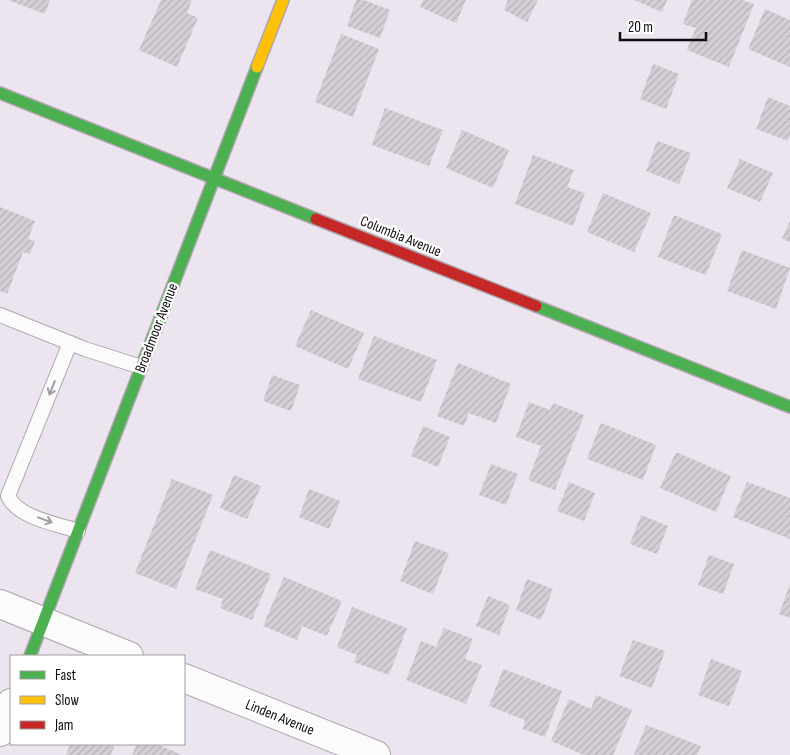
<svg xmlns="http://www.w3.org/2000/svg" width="790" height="755" viewBox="0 0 790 755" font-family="'Sofia Sans Condensed',sans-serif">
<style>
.building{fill:url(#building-hatch)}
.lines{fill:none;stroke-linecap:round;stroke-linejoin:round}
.lane-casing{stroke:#aca6ad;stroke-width:16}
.street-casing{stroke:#aca6ad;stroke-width:30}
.fast-casing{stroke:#aca6ad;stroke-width:14}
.slow-casing{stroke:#aca6ad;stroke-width:14}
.jam-casing{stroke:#aca6ad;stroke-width:14}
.lane{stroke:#fcfbfc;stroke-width:14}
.street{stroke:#fcfbfc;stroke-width:28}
.fast{stroke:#4caf50;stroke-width:11}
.slow{stroke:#ffc107;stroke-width:11}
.jam{stroke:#c62828;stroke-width:11}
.oneway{stroke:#9e9b9e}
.labels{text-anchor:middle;stroke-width:4.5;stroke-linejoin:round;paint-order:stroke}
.street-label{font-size:15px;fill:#100b10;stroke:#fff}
</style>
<defs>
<pattern id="building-hatch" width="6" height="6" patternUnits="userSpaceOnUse" patternTransform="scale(1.25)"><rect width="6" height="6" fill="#d5ced6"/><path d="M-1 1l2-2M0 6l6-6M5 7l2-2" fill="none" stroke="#b6b0b7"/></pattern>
</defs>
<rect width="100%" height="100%" fill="#ece4ee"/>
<!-- building -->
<g class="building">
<polygon points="8,0 50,0 45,14"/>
<polygon points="161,0 192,0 187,13 198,18 177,67 139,50"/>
<polygon points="356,0 364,0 390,10 380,38 347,26"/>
<polygon points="423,0 466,0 456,23 420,7"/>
<polygon points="508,0 538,0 527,22 504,10"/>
<polygon points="634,0 667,0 662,12"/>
<polygon points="692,0 742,0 754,4 729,67 687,50 696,28 683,24"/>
<polygon points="765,9 790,20 790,67 748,49"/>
<polygon points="341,34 379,49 353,117 315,102"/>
<polygon points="653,64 679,74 666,109 640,99"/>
<polygon points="768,97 790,106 790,135 788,141 756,129"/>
<polygon points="385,108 443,130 429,166 372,145"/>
<polygon points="462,130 509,150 493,188 446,168"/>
<polygon points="657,141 691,153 679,184 646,171"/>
<polygon points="533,155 574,170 567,187 585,193 573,226 515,204"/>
<polygon points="740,159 773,173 760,202 727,188"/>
<polygon points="603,193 651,213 634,252 587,232"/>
<polygon points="0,207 35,221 28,239 35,241 30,254 23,252 7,294 0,291"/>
<polygon points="674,215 722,234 706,275 658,257"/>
<polygon points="790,221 790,242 782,239"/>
<polygon points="742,250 790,268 776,309 727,291"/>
<polygon points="311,310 364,333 348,369 295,346"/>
<polygon points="374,336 437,360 421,402 358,379"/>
<polygon points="458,363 511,384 496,423 469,413 464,426 437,416"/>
<polygon points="272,375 300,385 291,411 263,401"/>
<polygon points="529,402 550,410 553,403 584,415 555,490 528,480 541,446 516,437"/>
<polygon points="601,423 656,445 643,480 587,459"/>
<polygon points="423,426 450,437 438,467 411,456"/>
<polygon points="676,452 731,476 716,512 660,488"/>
<polygon points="491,464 518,474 506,505 479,495"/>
<polygon points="234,475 261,486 247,519 220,508"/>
<polygon points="172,479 213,495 176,589 135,573"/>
<polygon points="569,482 595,493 584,521 557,511"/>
<polygon points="747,482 790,498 790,539 733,517"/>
<polygon points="309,489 340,501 329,529 299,517"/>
<polygon points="641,515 668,526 657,554 630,544"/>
<polygon points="415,541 449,553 433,594 400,581"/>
<polygon points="210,550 271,574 252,620 220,608 223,599 195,589"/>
<polygon points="709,555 734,564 723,594 698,585"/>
<polygon points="284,577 342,601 327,636 302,626 297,640 263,626"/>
<polygon points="527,579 553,589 541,620 516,610"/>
<polygon points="790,584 790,618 779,614"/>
<polygon points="488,596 510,605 499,635 476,626"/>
<polygon points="352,607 407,628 389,675 354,662 357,655 337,647"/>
<polygon points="444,628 473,639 465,659 482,665 466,704 406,680 421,641 436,647"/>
<polygon points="633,640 665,651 652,688 619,676"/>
<polygon points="711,659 742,671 729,706 698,695"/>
<polygon points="503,669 562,691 545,737 523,729 525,720 489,706"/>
<polygon points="596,695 632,710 613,755 584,755 551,741 569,699 591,709"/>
<polygon points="646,725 701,746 697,755 634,755"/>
<polygon points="70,744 115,744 111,755 66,755"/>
<polygon points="137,744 156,744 182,755 132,755"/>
</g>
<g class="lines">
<defs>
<g id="lane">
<polyline points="0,315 85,349 141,367"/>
<path d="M 70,343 L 8,496 C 18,518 57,524 78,531"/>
</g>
<g id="street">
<polyline points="0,604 129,656"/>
<polyline points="184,678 376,755"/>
<polyline points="0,732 11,703"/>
</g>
<g id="fast">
<polyline points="0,93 316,219"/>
<polyline points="536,306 790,407"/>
<polyline points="30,656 257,67"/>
</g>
<polyline id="slow" points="257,67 283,0"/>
<polyline id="jam" points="316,219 536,306"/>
</defs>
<!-- lane casing -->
<use href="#lane" class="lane-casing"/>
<!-- street casing -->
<use href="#street" class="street-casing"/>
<!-- fast casing -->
<use href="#fast" class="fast-casing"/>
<!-- slow casing -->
<use href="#slow" class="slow-casing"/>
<!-- jam casing -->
<use href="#jam" class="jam-casing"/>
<!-- lane -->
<use href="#lane" class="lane"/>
<!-- street -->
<use href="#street" class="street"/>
<!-- fast -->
<use href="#fast" class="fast"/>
<!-- slow -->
<use href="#slow" class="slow"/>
<!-- jam -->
<use href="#jam" class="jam"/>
</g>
<!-- one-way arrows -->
<defs><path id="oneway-shaft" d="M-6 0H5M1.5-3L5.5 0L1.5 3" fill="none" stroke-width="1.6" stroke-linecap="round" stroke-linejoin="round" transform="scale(1.25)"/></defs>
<g class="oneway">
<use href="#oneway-shaft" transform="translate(52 388) rotate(112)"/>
<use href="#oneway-shaft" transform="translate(45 520) rotate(20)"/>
</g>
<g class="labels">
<!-- street labels -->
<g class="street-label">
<text transform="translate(401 236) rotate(22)" y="5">Columbia Avenue</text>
<text transform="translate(156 328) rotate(-69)" y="5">Broadmoor Avenue</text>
<text transform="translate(280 717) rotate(22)" y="5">Linden Avenue</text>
</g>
</g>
<!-- legend -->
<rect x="10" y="655" width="175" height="90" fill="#ffffff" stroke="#9f9d9f"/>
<rect x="20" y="671" width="25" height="8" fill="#4caf50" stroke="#9f9d9f"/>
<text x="55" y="680" font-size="15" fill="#100b10">Fast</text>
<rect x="20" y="696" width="25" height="8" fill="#ffc107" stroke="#9f9d9f"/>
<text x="55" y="705" font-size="15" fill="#100b10">Slow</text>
<rect x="20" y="721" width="25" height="8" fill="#c62828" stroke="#9f9d9f"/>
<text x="55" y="730" font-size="15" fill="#100b10">Jam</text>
<!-- scale -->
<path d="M620 32v8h86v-8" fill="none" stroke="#100b10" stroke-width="2.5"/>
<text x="628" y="32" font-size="15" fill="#100b10" stroke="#ffffff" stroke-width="4" paint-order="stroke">20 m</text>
</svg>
